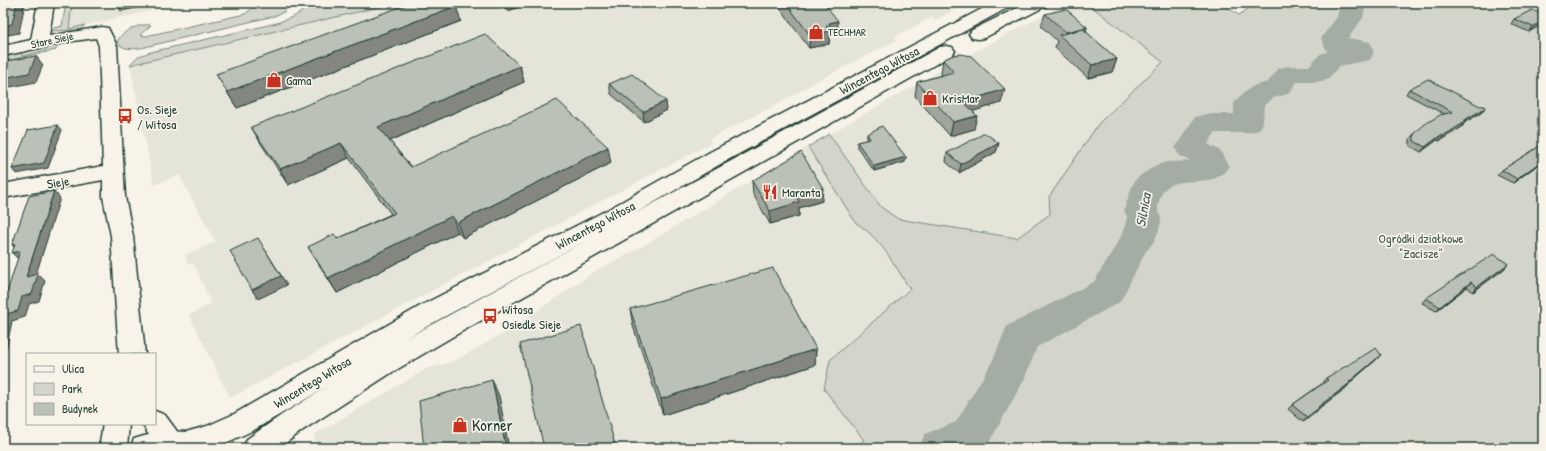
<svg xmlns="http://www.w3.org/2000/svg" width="1546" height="451" viewBox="0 0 1546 451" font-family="'Patrick Hand',sans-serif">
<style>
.built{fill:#e5e4d9}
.green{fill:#d3d5ca;stroke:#79897f}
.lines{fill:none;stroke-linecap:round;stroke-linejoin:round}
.river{fill:#a4ada3;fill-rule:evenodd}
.minor-casing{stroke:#1f3d34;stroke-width:3}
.secondary-casing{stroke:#1f3d34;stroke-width:3}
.minor{fill:#f7f3e8;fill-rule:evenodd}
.secondary{fill:#f7f3e8;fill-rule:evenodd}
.wall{fill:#a1a69d;stroke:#1f3d34}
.shaded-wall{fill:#83877f;stroke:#1f3d34}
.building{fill:#bbc1b6;stroke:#1f3d34}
.labels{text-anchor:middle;stroke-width:3.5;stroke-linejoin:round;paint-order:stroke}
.far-poi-label{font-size:11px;fill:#1f3d34;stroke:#f7f3e8;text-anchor:start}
.far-street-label{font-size:11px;fill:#1f3d34;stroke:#f7f3e8}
.street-label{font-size:13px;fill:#1f3d34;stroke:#f7f3e8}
.poi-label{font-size:13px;fill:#1f3d34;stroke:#f7f3e8;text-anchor:start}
.park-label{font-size:13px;fill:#435b52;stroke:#f7f3e8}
.water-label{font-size:14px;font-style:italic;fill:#405950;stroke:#f7f3e8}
.near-poi-label{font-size:16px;fill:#1f3d34;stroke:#f7f3e8;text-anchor:start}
</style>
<rect width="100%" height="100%" fill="#f7f3e8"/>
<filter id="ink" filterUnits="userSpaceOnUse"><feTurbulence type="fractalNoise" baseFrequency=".025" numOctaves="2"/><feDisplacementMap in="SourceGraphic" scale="8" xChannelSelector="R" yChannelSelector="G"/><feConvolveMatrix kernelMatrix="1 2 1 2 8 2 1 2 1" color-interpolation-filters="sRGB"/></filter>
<g filter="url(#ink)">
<!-- built -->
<g class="built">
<polygon points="72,3 186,3 69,29"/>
<polygon points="396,3 968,3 935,20 933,17 894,37 897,40 819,80 778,104 709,139 711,143 230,398 189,315 211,304 194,264 188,264 185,255 216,242 179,175 154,185 130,65"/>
<polygon points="1066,3 1087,3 1163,62 1099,123 1050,214 1017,238 898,219 881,207 829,134 961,59"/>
<polygon points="808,147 856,222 868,230 895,265 911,289 830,360 824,389 864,440 854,448 314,448 314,435 428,368 452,362 506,332 594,272 641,247"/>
</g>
<!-- green -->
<g class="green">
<polygon points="66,3 72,3 69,29 85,25 80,30 49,31 54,28 62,26"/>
<path d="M 259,3 L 288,3 L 289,6 L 284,12 L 274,16 L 141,48 C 132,49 123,50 117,42 C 121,31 140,23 151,25 L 140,35 L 146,36 L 245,14 Z"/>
<path d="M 304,3 L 396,3 L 130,65 C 135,57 141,55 151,52 L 277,23 L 295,16 L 304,10 Z"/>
<path d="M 1087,3 L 1221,3 L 1239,15 L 1255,4 L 1295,5 L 1297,3 L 1543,3 L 1543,448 L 854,448 L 864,440 L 824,389 L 830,360 L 910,289 C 895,266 880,237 856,223 L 808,147 L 829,134 L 881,207 L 898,219 L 1017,238 L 1050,214 L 1049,197 L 1099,123 L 1163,62 Z"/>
<polygon points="58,42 56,50 5,61 8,53 22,51 22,56 46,50 47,46"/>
</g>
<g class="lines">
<!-- river -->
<path class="river" d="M 1340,3 L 1366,3 L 1363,18 L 1348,38 L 1370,42 C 1374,49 1375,53 1370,60 L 1339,66 L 1327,80 L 1317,82 L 1297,82 L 1288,94 L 1273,98 L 1264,106 L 1263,123 L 1259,130 L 1248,133 L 1215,133 L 1208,144 L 1220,151 L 1230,166 C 1214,192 1179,172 1163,191 C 1161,194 1158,205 1158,209 C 1158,212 1161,215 1161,218 C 1161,229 1154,244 1146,251 L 1120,302 L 1037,347 L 1024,380 L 986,448 L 919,448 L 925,434 L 956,422 L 992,362 L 1007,326 L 1094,282 L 1123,233 L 1127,217 L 1124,210 L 1132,186 L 1137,178 L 1156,165 L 1167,162 L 1190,161 L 1179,155 L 1175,148 L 1195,117 L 1206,114 L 1234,114 L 1234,103 L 1239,97 L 1253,86 L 1268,82 L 1279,68 L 1289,66 L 1309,66 L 1320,54 L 1327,52 L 1321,38 L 1337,17 Z"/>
<defs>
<g id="minor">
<polygon points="38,3 54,3 49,36 102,27 108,28 117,46 125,197 133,236 145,354 119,354 111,236 103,197 103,180 3,198 3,184 103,166 99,46 96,38 73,41 3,56 3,46 31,40"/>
<polygon points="155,411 165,415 179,434 183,443 180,448 157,448 142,424 155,424"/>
<polygon points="103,424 129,424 127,448 99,448"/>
</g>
<g id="secondary">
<path d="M 993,3 L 1013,3 L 1011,6 L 724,162 L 634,214 L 940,47 L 946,46 L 952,47 L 955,51 L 952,55 L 452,337 L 391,373 L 303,430 L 279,448 L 243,448 L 247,439 L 283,414 L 328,386 L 254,430 L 215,448 L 130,448 L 134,439 L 144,436 L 169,431 L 186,432 L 207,426 L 234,414 L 422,305 L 609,209 L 710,152 ZM 591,238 L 405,339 L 440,319 Z"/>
<polygon points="1027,3 1048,3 1046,6 984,38 978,39 972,38 969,34 972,30"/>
</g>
</defs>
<!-- minor casing -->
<use href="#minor" class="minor-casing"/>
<!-- secondary casing -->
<use href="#secondary" class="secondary-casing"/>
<!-- minor -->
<use href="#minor" class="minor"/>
<!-- secondary -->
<use href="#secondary" class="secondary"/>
</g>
<!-- wall -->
<g class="wall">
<polygon points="499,3 530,3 508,11"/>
<polygon points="776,3 824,3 838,33 830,35 829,44 809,48"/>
<polygon points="1045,14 1087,27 1086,32 1117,59 1112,72 1088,78 1055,48 1057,41 1041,26"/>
<polygon points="1543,15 1529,32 1511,24 1514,19"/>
<polygon points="461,21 237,108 216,74"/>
<polygon points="943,60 1001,103 973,111 974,129 950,136 915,96 917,82 942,75 941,73"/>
<polygon points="520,66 524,82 390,141 411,167 611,163 463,238 458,232 337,293 308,247 337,239 391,214 349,158 288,185 260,142 251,127"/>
<polygon points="609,84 667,110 644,122 611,94"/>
<polygon points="1409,89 1481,113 1465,122 1462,127 1439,141 1437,140 1421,152 1410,146 1410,138 1414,134 1444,114 1406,94"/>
<polygon points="867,134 906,157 905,162 874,171 857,147 857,142 867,140"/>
<polygon points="999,143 996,152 959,173 946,162 947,153"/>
<polygon points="1543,144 1543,161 1513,183 1497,175 1502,170"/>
<polygon points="752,181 822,201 799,208 799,216 770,224 753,194"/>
<polygon points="1508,264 1504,269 1473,292 1467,287 1436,311 1422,303 1426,298"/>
<polygon points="630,309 816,349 815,365 663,415 633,326"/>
<polygon points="1381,355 1377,359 1349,383 1350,383 1346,388 1319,408 1315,413 1303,422 1288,409 1292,405 1323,383 1322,383 1326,378"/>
</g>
<!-- shaded-wall -->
<g class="shaded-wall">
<polygon points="17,3 25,3 19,33 3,36 3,26"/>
<polygon points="116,3 152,3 152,5 121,11"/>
<polygon points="506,3 530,3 508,11"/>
<polygon points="456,6 461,21 237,108 227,92"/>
<polygon points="838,21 838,33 830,35 829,44 809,48 810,35 826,26 829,23"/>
<polygon points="1543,21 1543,24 1529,32 1533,27"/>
<polygon points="1087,27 1083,40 1064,39 1066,32"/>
<polygon points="36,56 43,65 36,82 5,88 3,86 3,78"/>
<polygon points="1117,59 1112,72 1088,78 1092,65"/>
<polygon points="520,66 524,82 385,143 378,127"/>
<polygon points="1005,89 1001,103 961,115 964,102"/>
<polygon points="666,101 667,110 644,122 643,112"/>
<polygon points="1485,108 1481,113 1465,122 1462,127 1439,141 1443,136 1463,121"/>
<polygon points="977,116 974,129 950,136 953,122"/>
<polygon points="58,125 62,130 48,168 16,174 12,169"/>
<polygon points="1441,135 1437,140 1421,152 1425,147"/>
<polygon points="341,143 349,158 288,185 280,169"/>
<polygon points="999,143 996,152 959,173 961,164"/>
<polygon points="608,147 611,163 463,238 457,223"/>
<polygon points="906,157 905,162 874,171 874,166"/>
<polygon points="1543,160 1543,161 1513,183 1517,179"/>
<polygon points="823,188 822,201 799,208 799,216 770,224 770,211 795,196"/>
<polygon points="54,191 60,198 33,284 26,277"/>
<polygon points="452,216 458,232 337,293 328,278"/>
<polygon points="15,244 22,251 19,260 12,253 18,251 12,245"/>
<polygon points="264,248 287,285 258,299 252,290"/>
<polygon points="1508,264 1504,269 1473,292 1477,287"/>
<polygon points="38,274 45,281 39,301 29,304 25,317 12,321 3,365 3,324 5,314 22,297"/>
<polygon points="1471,282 1467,287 1436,311 1440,307"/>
<polygon points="816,349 815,365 663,415 661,399"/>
<polygon points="1381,355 1377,359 1345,387 1349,382"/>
<polygon points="492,380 499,396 509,448 506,448"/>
<polygon points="1350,383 1346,388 1314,412 1318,407"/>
<polygon points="1319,408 1315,413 1303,422 1307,417"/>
</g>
<!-- building -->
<g class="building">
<polygon points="3,3 17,3 12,24 3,26"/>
<polygon points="411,3 453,3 456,6 227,92 216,74"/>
<polygon points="786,3 824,3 838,21 829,23 830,25 826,26 830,31 810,35"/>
<polygon points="1066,9 1087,27 1066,32 1045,14"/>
<polygon points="1532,10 1543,15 1543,21 1533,27 1514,19"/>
<polygon points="1083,29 1117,59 1092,65 1059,35"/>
<polygon points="485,34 520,66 378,127 411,167 557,100 608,147 457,223 452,216 328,278 308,247 334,234 337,239 395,213 341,143 280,169 251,127"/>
<polygon points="961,54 971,56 1005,89 964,102 977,116 953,122 917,82 954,72 943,60 953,55"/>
<polygon points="36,56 29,73 3,78 3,68 6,61"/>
<polygon points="632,74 666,101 643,112 609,84"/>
<polygon points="1428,79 1480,106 1484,106 1485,108 1463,121 1465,122 1443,136 1441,135 1425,147 1414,141 1414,134 1425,124 1440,115 1453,112 1409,89"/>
<polygon points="58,125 44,163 12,169 28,130"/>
<polygon points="882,126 906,157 874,166 857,142 870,139 867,134"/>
<polygon points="985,133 999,143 961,164 947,153"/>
<polygon points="1543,144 1543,160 1517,179 1502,170"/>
<polygon points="801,152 823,188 795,196 799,202 770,211 752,181"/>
<polygon points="54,191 26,277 38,274 32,294 22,297 18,311 5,314 3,324 3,303 4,302 20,251 12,253 15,244 12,245 29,196"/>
<polygon points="258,238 281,276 252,290 230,251"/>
<polygon points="1494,254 1508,264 1477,287 1471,282 1440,307 1426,298 1469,270"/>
<polygon points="773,268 816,349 661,399 630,309"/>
<polygon points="581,326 616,448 544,448 520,344"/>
<polygon points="1376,348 1381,355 1349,382 1350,383 1318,407 1319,408 1307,417 1292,405 1328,380 1326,378"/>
<polygon points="492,380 506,448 424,448 419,401"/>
</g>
</g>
<!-- icons -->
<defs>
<symbol id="shop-bare" viewBox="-9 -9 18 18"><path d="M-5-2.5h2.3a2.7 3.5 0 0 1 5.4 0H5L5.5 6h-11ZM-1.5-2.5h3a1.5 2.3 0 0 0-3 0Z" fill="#c8321e" stroke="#f7f3e8" stroke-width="2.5" paint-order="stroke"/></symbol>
<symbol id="bus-bare" viewBox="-9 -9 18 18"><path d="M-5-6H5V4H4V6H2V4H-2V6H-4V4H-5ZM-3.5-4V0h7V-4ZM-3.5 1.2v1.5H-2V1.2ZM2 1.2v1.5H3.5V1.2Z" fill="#c8321e" stroke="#f7f3e8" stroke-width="2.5" paint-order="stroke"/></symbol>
<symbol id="restaurant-bare" viewBox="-9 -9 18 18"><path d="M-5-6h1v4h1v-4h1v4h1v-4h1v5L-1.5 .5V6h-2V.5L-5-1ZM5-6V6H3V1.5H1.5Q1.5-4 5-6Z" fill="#c8321e" stroke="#f7f3e8" stroke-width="2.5" paint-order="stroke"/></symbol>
</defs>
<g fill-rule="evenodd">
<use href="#shop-bare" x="805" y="21" width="22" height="22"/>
<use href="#shop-bare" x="263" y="69" width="22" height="22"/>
<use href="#shop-bare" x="919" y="87" width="22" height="22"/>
<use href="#bus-bare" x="114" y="105" width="22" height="22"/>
<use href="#restaurant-bare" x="759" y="181" width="22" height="22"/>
<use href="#bus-bare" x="479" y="305" width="22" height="22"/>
<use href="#shop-bare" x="449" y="414" width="22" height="22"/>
</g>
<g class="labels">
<!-- far-poi labels -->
<g class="far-poi-label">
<text x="828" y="36">TECHMAR</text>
</g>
<!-- far-street labels -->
<g class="far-street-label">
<text transform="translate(52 40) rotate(-12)" y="4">Stare Sieje</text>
</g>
<!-- street labels -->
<g class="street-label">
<text transform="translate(879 70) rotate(-28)" y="5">Wincentego Witosa</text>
<text transform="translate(58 182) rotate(-9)" y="5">Sieje</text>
<text transform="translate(595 225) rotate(-28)" y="5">Wincentego Witosa</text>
<text transform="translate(312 382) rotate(-31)" y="5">Wincentego Witosa</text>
</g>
<!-- poi labels -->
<g class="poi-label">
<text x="286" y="85">Gama</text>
<text x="942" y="103">KrisMar</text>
<text x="137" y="114">Os. Sieje<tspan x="137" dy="15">/ Witosa</tspan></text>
<text x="782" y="197">Maranta</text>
<text x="502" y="314">Witosa<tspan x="502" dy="15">Osiedle Sieje</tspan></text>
</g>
<!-- park labels -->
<g class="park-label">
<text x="1421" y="243">Ogródki działkowe<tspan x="1421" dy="15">"Zacisze"</tspan></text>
</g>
<!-- water labels -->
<g class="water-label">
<text transform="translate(1143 210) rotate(-80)" y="5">Silnica</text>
</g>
<!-- near-poi labels -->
<g class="near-poi-label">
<text x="472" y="431">Korner</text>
</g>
</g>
<!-- margin -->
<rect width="1546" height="451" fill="none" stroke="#f7f3e8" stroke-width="16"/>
<rect x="8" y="8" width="1530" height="435" fill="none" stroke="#1f3d34" stroke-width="1.5" filter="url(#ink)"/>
<!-- legend -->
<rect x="26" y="353" width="130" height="72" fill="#f7f3e8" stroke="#a1aaa0"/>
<rect x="34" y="366" width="20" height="6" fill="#f7f3e8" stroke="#a1aaa0"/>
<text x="62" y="373" font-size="12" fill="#1f3d34">Ulica</text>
<rect x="34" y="383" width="20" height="12" fill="#d3d5ca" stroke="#a1aaa0"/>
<text x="62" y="393" font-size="12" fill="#1f3d34">Park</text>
<rect x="34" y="403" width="20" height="12" fill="#bbc1b6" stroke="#a1aaa0"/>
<text x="62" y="413" font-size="12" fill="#1f3d34">Budynek</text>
</svg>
